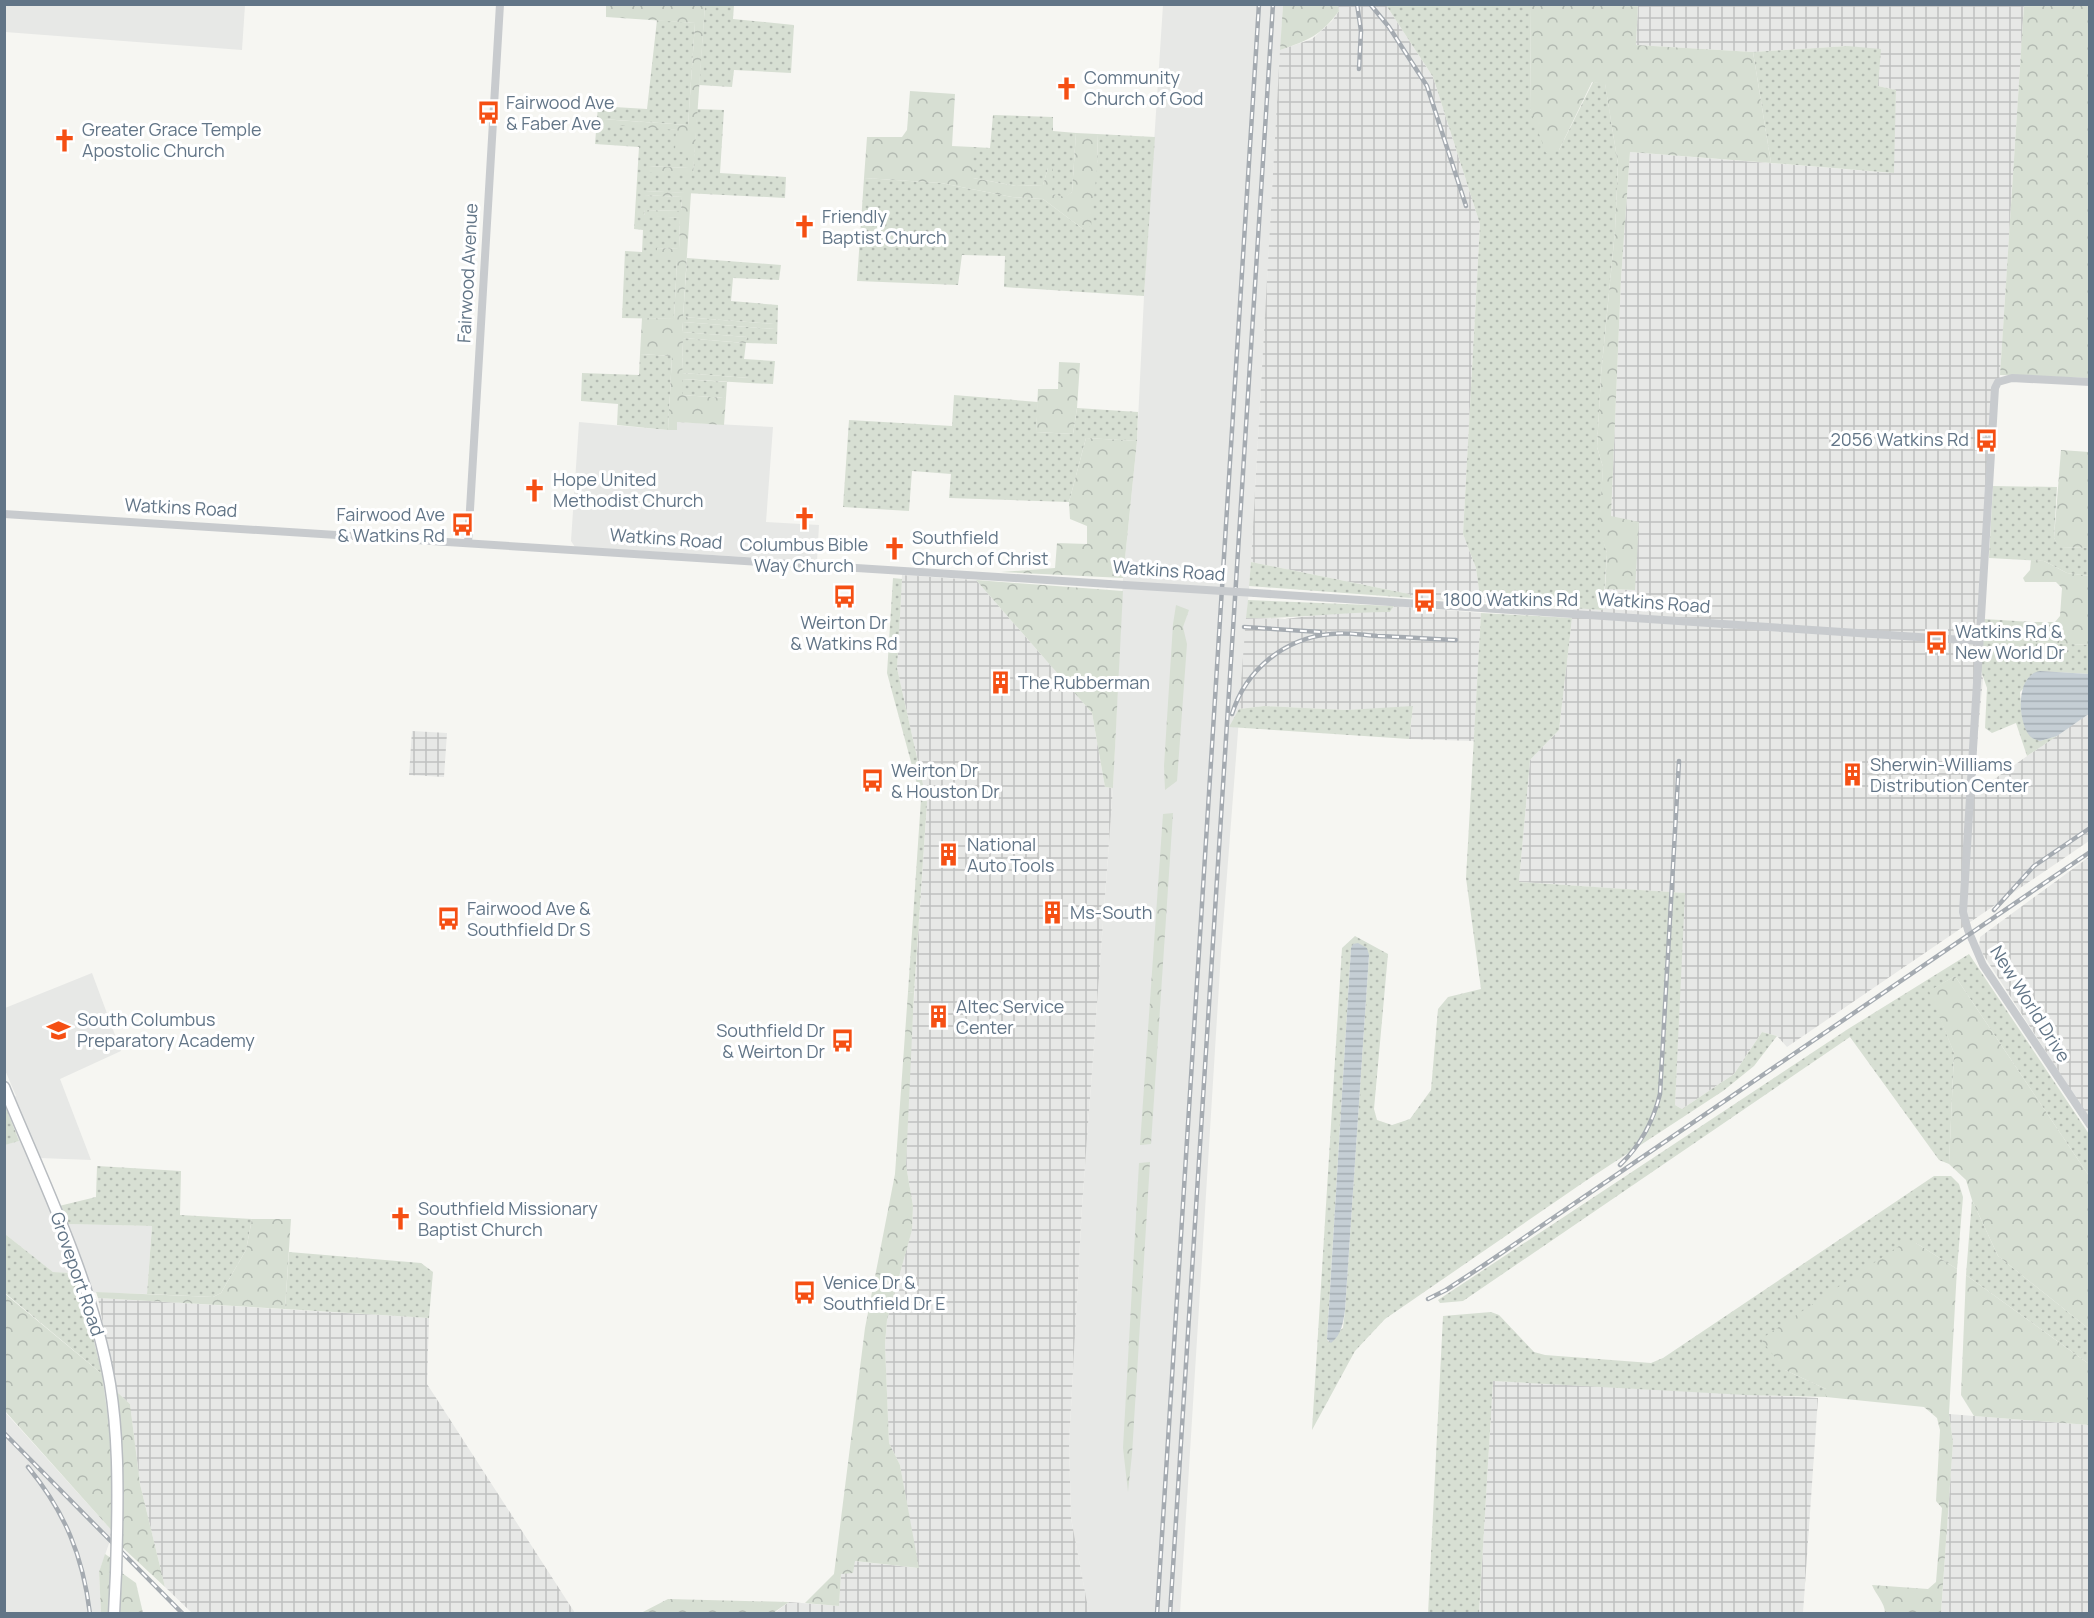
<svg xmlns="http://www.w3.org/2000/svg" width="2094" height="1618" viewBox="0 0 2094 1618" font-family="Manrope,sans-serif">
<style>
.built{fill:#e7e8e6}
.industrial{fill:url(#industrial-grid)}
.grass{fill:url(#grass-dots);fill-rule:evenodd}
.forest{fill:url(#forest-crowns)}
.water{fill:url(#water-rules)}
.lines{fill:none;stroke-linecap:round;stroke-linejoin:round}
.primary-casing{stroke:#b8bcc0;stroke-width:13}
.tertiary{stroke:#c8cbce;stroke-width:8}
.primary{stroke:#fff;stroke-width:10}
.rail-casing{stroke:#a5abb1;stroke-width:4.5}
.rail{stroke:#fff;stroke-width:2;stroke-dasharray:7;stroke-linecap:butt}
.primary-bridge-casing{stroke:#b8bcc0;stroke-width:13;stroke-linecap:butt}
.tertiary-bridge{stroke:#c8cbce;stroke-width:8}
.primary-bridge{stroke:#fff;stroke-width:10}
.labels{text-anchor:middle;stroke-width:6;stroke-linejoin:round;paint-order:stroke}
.poi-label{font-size:18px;fill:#627587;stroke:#fff;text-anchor:start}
.street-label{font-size:18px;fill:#627587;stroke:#fff}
</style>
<defs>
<pattern id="industrial-grid" width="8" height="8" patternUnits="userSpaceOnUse" patternTransform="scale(1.5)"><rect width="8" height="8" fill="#e7e8e6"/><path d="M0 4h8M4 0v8" fill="none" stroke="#bfc1c0"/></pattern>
<pattern id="grass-dots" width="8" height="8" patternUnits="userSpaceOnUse" patternTransform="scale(1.5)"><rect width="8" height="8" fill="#d7dfd3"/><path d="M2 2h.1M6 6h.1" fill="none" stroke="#b2b9b1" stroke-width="1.8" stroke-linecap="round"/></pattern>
<pattern id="forest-crowns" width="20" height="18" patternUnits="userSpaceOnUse" patternTransform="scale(1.5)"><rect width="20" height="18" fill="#d7dfd3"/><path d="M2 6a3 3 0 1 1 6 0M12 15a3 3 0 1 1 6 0" fill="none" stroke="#b2b9b1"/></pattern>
<pattern id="water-rules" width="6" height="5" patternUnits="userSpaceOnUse" patternTransform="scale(1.5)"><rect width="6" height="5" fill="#c5ced4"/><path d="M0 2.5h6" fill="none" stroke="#a3acb2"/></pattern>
</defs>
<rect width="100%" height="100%" fill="#f6f6f2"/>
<!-- built -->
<g class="built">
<polygon points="4,5 245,5 242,50 5,32"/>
<polygon points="1163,5 1283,5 1251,562 1221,953 1180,1613 1089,1614 1071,1518 1069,1444 1082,1206 1113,788 1123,578 1137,441 1144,296"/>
<polygon points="579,422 668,430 677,422 773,427 766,522 819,525 817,561 575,547 571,541"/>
<polygon points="92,973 121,1051 60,1079 91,1160 40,1158 66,1224 152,1226 147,1294 79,1292 73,1273 53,1272 5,1234 4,1145 19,1141 5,1105 5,1101 16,1096 5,1070 5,1008"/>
<polygon points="4,1411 113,1532 99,1572 101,1613 5,1613"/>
</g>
<!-- industrial -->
<g class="industrial">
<polygon points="1338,5 1386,5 1433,77 1480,224 1463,534 1476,568 1479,590 1482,597 1491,603 1412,598 1409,594 1251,562 1280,50 1312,39 1332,21 1339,11"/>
<polygon points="1638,5 2024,5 2000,375 1987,486 1979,665 1983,679 1978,731 1975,788 1980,789 2089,713 2089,841 1787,1047 1777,1036 1762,1032 1734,1074 1682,1109 1675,1105 1684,893 1519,882 1530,760 1559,730 1573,608 1602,610 1605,589 1634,590 1611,516 1621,279 1630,152 1893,173 1896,90 1878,86 1847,46 1753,52 1636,45"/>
<polygon points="902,575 976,580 1092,713 1105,787 1113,788 1082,1206 1069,1444 1071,1518 1089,1613 773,1614 789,1602 839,1606 841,1574 854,1561 918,1568 900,1465 889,1443 885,1344 887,1320 912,1229 913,1206 906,1165 909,1075 927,802 897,668"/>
<polygon points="1394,606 1481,613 1474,741 1409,739 1413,707 1346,710 1264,706 1239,709 1246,618 1285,619 1342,612 1390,612"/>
<polygon points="412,731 447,733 444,777 409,775"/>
<polygon points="2089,857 2089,1118 1979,948 1980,937"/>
<polygon points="98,1298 429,1318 427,1384 575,1613 192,1613 165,1587 140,1484 130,1404 116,1391"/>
<polygon points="1493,1381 1818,1398 1803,1613 1479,1614"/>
<polygon points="1949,1414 2089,1425 2089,1613 1941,1614 1953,1442"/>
</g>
<!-- grass -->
<g class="grass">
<polygon points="705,5 734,5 733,19 794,25 791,73 734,70 732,87 699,85"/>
<polygon points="1386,5 1531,5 1530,109 1559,150 1593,82 1605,83 1618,164 1615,231 1601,375 1597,447 1603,467 1600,529 1607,553 1603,610 1491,603 1482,596 1479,590 1476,568 1463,534 1480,224 1433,77"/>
<polygon points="657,20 695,23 688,125 602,119 676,130 688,152 688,168 647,166 693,174 697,109 724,110 720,173 786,177 785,198 645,191 645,195 682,197 681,211 645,210 644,215 680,218 679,249 657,248 677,260 674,319 622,318 625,251 642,252 643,230 634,229 639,147 595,144 598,106 647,109"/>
<polygon points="1847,46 1881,49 1878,86 1896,90 1894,173 1771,163 1753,52"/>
<polygon points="993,115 1053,117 1053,131 1076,133 1072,192 1065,198 1052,194 1052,168 1048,168 1043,185 1016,186 973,178 973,147 990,148"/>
<polygon points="1097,134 1155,137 1144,296 1004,287 1005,256 962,255 958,285 857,281 864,178 941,183 1012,197 1043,199 1083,229 1098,159"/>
<polygon points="687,258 781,265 779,280 733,278 731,301 778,305 777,344 746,343 744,359 775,361 773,384 749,383 749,378 682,373 683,338 745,343 747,337 682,332 683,322 775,329 774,324 683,317"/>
<polygon points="640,354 672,356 668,430 617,425 618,404 581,401 582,373 639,375"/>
<polygon points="682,379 727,382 726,398 682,395"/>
<polygon points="954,395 1038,402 1036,432 1073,434 1077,408 1138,412 1137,441 1086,438 1069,502 949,498 951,474 912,471 909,511 843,507 849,420 952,426"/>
<polygon points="1993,486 2057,487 2054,538 2060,547 2089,548 2089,576 2067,573 2044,561 1989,558"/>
<polygon points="1251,562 1409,594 1412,598 1249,586"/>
<polygon points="893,578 902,579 897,668 927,802 914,993 908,992 921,799 887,673"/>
<path d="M 1248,600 L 1394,606 L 1390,612 C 1342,612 1294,619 1246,618 Z"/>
<path d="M 1481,613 L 1572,618 L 1559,730 L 1530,760 L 1519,882 L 1685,893 L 1675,1105 L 1682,1109 L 1734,1074 L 1762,1032 L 1777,1036 L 1754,1066 L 1723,1091 L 1584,1182 L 1385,1319 L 1355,1351 L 1312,1430 L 1342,948 L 1355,936 L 1388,954 L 1374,1109 L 1377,1120 L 1392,1125 L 1410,1119 L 1431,1090 L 1438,1009 L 1448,997 L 1481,989 L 1466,878 ZM 1351,948 L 1369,955 L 1345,1310 L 1343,1328 L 1328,1342 L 1327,1338 Z"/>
<path d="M 1984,619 L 2032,622 L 2028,634 L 2033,642 L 2089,645 L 2089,674 L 2040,671 L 2020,692 C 2022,711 2020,732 2040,741 L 2057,736 L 2027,756 L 2016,723 L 1992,733 L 1985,728 L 1987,688 L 1979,665 Z"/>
<polygon points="1264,706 1346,710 1413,706 1409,739 1229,727 1239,709"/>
<polygon points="1969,954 2089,1134 2089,1176 1955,976 1930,991 1954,1053 1949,1164 1939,1160 1850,1037 1463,1301 1440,1303 1438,1300 1848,1029"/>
<polygon points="5,1105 19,1141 5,1145 4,1145"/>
<polygon points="97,1166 181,1171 180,1215 252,1219 246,1250 221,1293 213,1297 147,1294 152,1226 65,1224 59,1206 96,1197"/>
<polygon points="1934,1176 1951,1176 1959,1184 1963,1197 1957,1269 1916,1243 1785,1370 1826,1389 1826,1397 1746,1395 1493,1381 1479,1613 1428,1614 1443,1316 1491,1312 1499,1315 1534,1352 1545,1355 1651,1363 1663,1358"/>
<polygon points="1972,1200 1998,1256 2089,1329 2089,1364 1966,1275"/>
<polygon points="5,1234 53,1272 73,1273 92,1333 102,1374 5,1293"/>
<polygon points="289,1252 421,1263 433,1272 429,1318 285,1309"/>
</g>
<!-- forest -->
<g class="forest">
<polygon points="606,5 705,5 693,175 647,172 647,166 688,168 688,152 675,151 676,130 602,124 601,119 688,125 695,23 606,17"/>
<path d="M 1283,5 L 1338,5 L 1339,11 C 1320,36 1309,40 1280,50 Z"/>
<polygon points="1531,5 1638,5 1636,45 1753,52 1771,163 1630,152 1621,279 1611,516 1639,522 1635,590 1605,589 1607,553 1599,529 1603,467 1597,447 1601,375 1615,231 1618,164 1605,84 1592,82 1559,150 1546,153 1530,109"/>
<polygon points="2024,5 2089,5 2089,378 2000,375"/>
<polygon points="910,91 955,94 952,146 973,147 973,178 1016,186 1043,185 1048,168 1053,168 1052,194 1065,197 1072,192 1076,133 1097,134 1098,159 1091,226 1083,229 1043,199 1012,197 941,183 864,178 867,137 902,137 907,130"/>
<polygon points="645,191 691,193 683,317 775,324 775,329 683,322 682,332 747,337 746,343 683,338 682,373 749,378 749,383 682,379 682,395 726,398 724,425 677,422 677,430 668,430 672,356 640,354 642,318 674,319 677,260 657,259 657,248 679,249 680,218 644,216 645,210 681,211 682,197 644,195"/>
<polygon points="1059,362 1080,363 1077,408 1073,434 1036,432 1038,389 1058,389"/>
<polygon points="1086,438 1137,441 1123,578 1001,572 1055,568 1057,543 1087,544 1087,526 1070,519 1069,502"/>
<polygon points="2061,450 2089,452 2089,548 2059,547 2054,538"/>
<polygon points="2031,560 2044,561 2067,573 2089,576 2089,645 2033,642 2028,634 2032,622 2055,622 2060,616 2062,588 2056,582 2025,582 2023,578 2030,570"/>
<polygon points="976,580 1123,591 1113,788 1105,787 1092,713"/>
<polygon points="1176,605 1189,610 1183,627 1187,644 1177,781 1165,790 1164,766 1173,624"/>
<polygon points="1173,813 1151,1144 1140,1145 1163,814"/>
<polygon points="1955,976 2089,1176 2089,1329 1998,1256 1972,1200 1966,1180 1949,1164 1954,1053 1929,991"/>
<polygon points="908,992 914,993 906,1165 913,1206 912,1230 887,1320 885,1344 889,1443 900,1465 919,1568 855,1561 853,1573 841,1574 839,1606 805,1603 834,1574 865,1328 895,1174"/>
<polygon points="1150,1162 1132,1454 1128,1492 1123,1448 1139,1163"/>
<polygon points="252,1219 291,1219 285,1309 98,1298 96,1292 213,1297 221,1293 246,1250"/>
<path d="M 1905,1242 L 1916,1243 L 1957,1269 L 1949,1414 L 1953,1442 L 1941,1613 L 1885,1613 C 1885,1603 1876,1595 1872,1585 L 1928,1589 L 1936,1582 L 1942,1508 L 1936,1501 L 1940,1430 L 1937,1418 L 1924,1407 L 1826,1397 L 1826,1389 L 1785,1370 L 1763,1342 L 1764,1337 Z"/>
<polygon points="1966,1275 2089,1364 2089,1425 1974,1416 1961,1395"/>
<polygon points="4,1293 102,1374 110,1432 113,1532 5,1411"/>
<polygon points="116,1391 130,1404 140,1484 165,1587 122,1547 123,1464"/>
<polygon points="105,1554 111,1558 109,1613 101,1613 99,1572"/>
<polygon points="122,1573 136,1583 143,1613 120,1613"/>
<polygon points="668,1599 789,1602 773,1613 641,1613"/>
</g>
<!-- water -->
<g class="water">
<path d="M 2040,671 L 2089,674 L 2090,713 L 2057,736 L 2040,741 C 2037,740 2033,739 2031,737 C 2018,726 2014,675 2040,671 Z"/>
<path d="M 1358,943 L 1367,948 L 1369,955 L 1345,1310 C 1343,1323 1342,1334 1331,1343 L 1327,1339 L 1351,948 L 1353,944 Z"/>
</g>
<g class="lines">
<defs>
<g id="primary">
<path d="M 4,1087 C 44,1184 92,1280 110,1384 C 118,1434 118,1483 117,1534"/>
<polyline points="114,1614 116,1573"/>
</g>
</defs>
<!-- primary casing -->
<use href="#primary" class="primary-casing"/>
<!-- tertiary -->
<g class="tertiary">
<polyline points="2090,382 2012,378 1998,382 1995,388 1963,912 1968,930 1983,965 2090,1125"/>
<polyline points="4,514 1109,584"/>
<polyline points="468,543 500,4"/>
<polyline points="1255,593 1979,641"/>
</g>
<!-- primary -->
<use href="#primary" class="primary"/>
<defs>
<g id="rail">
<polyline points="1357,4 1361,31 1359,69"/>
<polyline points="1370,4 1389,27 1427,86 1466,206"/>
<polyline points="1244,627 1320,632"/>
<path d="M 1232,714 C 1246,669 1285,638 1331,634 C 1346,632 1362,635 1377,636 C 1404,637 1430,639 1456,640"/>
<polyline points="1994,910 2034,866 2090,828"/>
<path d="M 1620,1165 C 1641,1145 1653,1122 1660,1094 L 1679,761"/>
<polyline points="1428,1299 1446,1290 1484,1265 2090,852"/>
<polyline points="4,1433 183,1614"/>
<path d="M 28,1467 C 65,1512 83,1556 90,1614"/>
<polyline points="1157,1614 1259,4"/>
<polyline points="1170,1614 1273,4"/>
</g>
</defs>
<!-- rail casing -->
<use href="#rail" class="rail-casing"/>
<!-- rail -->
<use href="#rail" class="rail"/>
<defs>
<polyline id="primary-bridge" points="116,1573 117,1534"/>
</defs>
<!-- primary-bridge casing -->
<use href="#primary-bridge" class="primary-bridge-casing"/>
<!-- tertiary-bridge -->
<polyline class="tertiary-bridge" points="1109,584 1255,593"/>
<!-- primary-bridge -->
<use href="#primary-bridge" class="primary-bridge"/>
</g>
<!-- icons -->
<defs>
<symbol id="church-bare" viewBox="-9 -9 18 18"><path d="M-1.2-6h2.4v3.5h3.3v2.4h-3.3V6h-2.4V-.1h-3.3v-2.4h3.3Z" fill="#f54f13" stroke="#fff" stroke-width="2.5" paint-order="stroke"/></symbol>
<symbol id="bus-bare" viewBox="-9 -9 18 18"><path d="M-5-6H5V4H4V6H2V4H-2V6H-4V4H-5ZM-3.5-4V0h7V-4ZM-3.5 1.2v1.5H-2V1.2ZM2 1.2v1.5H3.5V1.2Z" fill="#f54f13" stroke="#fff" stroke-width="2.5" paint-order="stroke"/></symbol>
<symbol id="building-bare" viewBox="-9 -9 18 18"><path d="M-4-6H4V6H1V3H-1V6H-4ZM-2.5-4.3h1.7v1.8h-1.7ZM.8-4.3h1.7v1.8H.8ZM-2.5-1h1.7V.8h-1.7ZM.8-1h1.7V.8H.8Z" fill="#f54f13" stroke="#fff" stroke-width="2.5" paint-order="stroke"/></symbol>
<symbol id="school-bare" viewBox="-9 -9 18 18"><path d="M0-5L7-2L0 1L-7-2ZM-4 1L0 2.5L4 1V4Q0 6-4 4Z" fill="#f54f13" stroke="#fff" stroke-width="2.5" paint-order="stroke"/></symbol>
</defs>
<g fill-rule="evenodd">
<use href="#church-bare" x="1050" y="72" width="33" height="33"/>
<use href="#bus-bare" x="472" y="96" width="33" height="33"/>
<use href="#church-bare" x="48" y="124" width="33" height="33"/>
<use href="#church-bare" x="788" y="210" width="33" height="33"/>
<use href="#bus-bare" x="1970" y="424" width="33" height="33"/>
<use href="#church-bare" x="518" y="474" width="33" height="33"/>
<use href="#church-bare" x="788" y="502" width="33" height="33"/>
<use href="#bus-bare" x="446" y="508" width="33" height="33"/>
<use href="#church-bare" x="878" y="532" width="33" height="33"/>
<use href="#bus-bare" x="828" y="580" width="33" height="33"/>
<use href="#bus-bare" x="1408" y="584" width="33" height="33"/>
<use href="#bus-bare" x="1920" y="626" width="33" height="33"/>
<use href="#building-bare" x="984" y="666" width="33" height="33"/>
<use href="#building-bare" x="1836" y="758" width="33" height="33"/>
<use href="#bus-bare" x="856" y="764" width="33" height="33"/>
<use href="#building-bare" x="932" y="838" width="33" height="33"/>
<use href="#building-bare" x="1036" y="896" width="33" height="33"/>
<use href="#bus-bare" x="432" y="902" width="33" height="33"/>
<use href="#building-bare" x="922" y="1000" width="33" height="33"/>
<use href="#school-bare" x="42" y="1014" width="33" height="33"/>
<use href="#bus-bare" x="826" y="1024" width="33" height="33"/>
<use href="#church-bare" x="384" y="1202" width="33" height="33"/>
<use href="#bus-bare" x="788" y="1276" width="33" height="33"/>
</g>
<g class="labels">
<!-- poi labels -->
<g class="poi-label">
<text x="1084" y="84">Community<tspan x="1084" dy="21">Church of God</tspan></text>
<text x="506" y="109">Fairwood Ave<tspan x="506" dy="21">&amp; Faber Ave</tspan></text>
<text x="82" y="136">Greater Grace Temple<tspan x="82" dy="21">Apostolic Church</tspan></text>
<text x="822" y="223">Friendly<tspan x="822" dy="21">Baptist Church</tspan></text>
<text x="1969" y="446" text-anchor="end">2056 Watkins Rd</text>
<text x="553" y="486">Hope United<tspan x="553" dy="21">Methodist Church</tspan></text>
<text x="445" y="521" text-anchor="end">Fairwood Ave<tspan x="445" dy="21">&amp; Watkins Rd</tspan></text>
<text x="912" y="544">Southfield<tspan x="912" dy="21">Church of Christ</tspan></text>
<text x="804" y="551" text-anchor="middle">Columbus Bible<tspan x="804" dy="21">Way Church</tspan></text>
<text x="1443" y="606">1800 Watkins Rd</text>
<text x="844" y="629" text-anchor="middle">Weirton Dr<tspan x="844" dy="21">&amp; Watkins Rd</tspan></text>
<text x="1955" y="638">Watkins Rd &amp;<tspan x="1955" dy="21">New World Dr</tspan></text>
<text x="1018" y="689">The Rubberman</text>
<text x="1870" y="771">Sherwin-Williams<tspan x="1870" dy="21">Distribution Center</tspan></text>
<text x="891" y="777">Weirton Dr<tspan x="891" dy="21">&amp; Houston Dr</tspan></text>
<text x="967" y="851">National<tspan x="967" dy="21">Auto Tools</tspan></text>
<text x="467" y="915">Fairwood Ave &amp;<tspan x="467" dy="21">Southfield Dr S</tspan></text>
<text x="1070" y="919">Ms-South</text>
<text x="956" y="1013">Altec Service<tspan x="956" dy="21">Center</tspan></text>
<text x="77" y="1026">South Columbus<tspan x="77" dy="21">Preparatory Academy</tspan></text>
<text x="825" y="1037" text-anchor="end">Southfield Dr<tspan x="825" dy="21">&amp; Weirton Dr</tspan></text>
<text x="418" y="1215">Southfield Missionary<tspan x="418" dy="21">Baptist Church</tspan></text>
<text x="823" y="1289">Venice Dr &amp;<tspan x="823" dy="21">Southfield Dr E</tspan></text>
</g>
<!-- street labels -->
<g class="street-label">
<text transform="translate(468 273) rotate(-87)" y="6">Fairwood Avenue</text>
<text transform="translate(181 508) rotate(3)" y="6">Watkins Road</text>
<text transform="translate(666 539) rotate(4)" y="6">Watkins Road</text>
<text transform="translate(1169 571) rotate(4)" y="6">Watkins Road</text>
<text transform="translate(1654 603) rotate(4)" y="6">Watkins Road</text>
<text transform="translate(2030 1004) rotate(58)" y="6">New World Drive</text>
<text transform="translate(77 1274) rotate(71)" y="6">Groveport Road</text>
</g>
</g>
<!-- border -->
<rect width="2094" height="1618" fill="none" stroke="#627587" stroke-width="12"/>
</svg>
